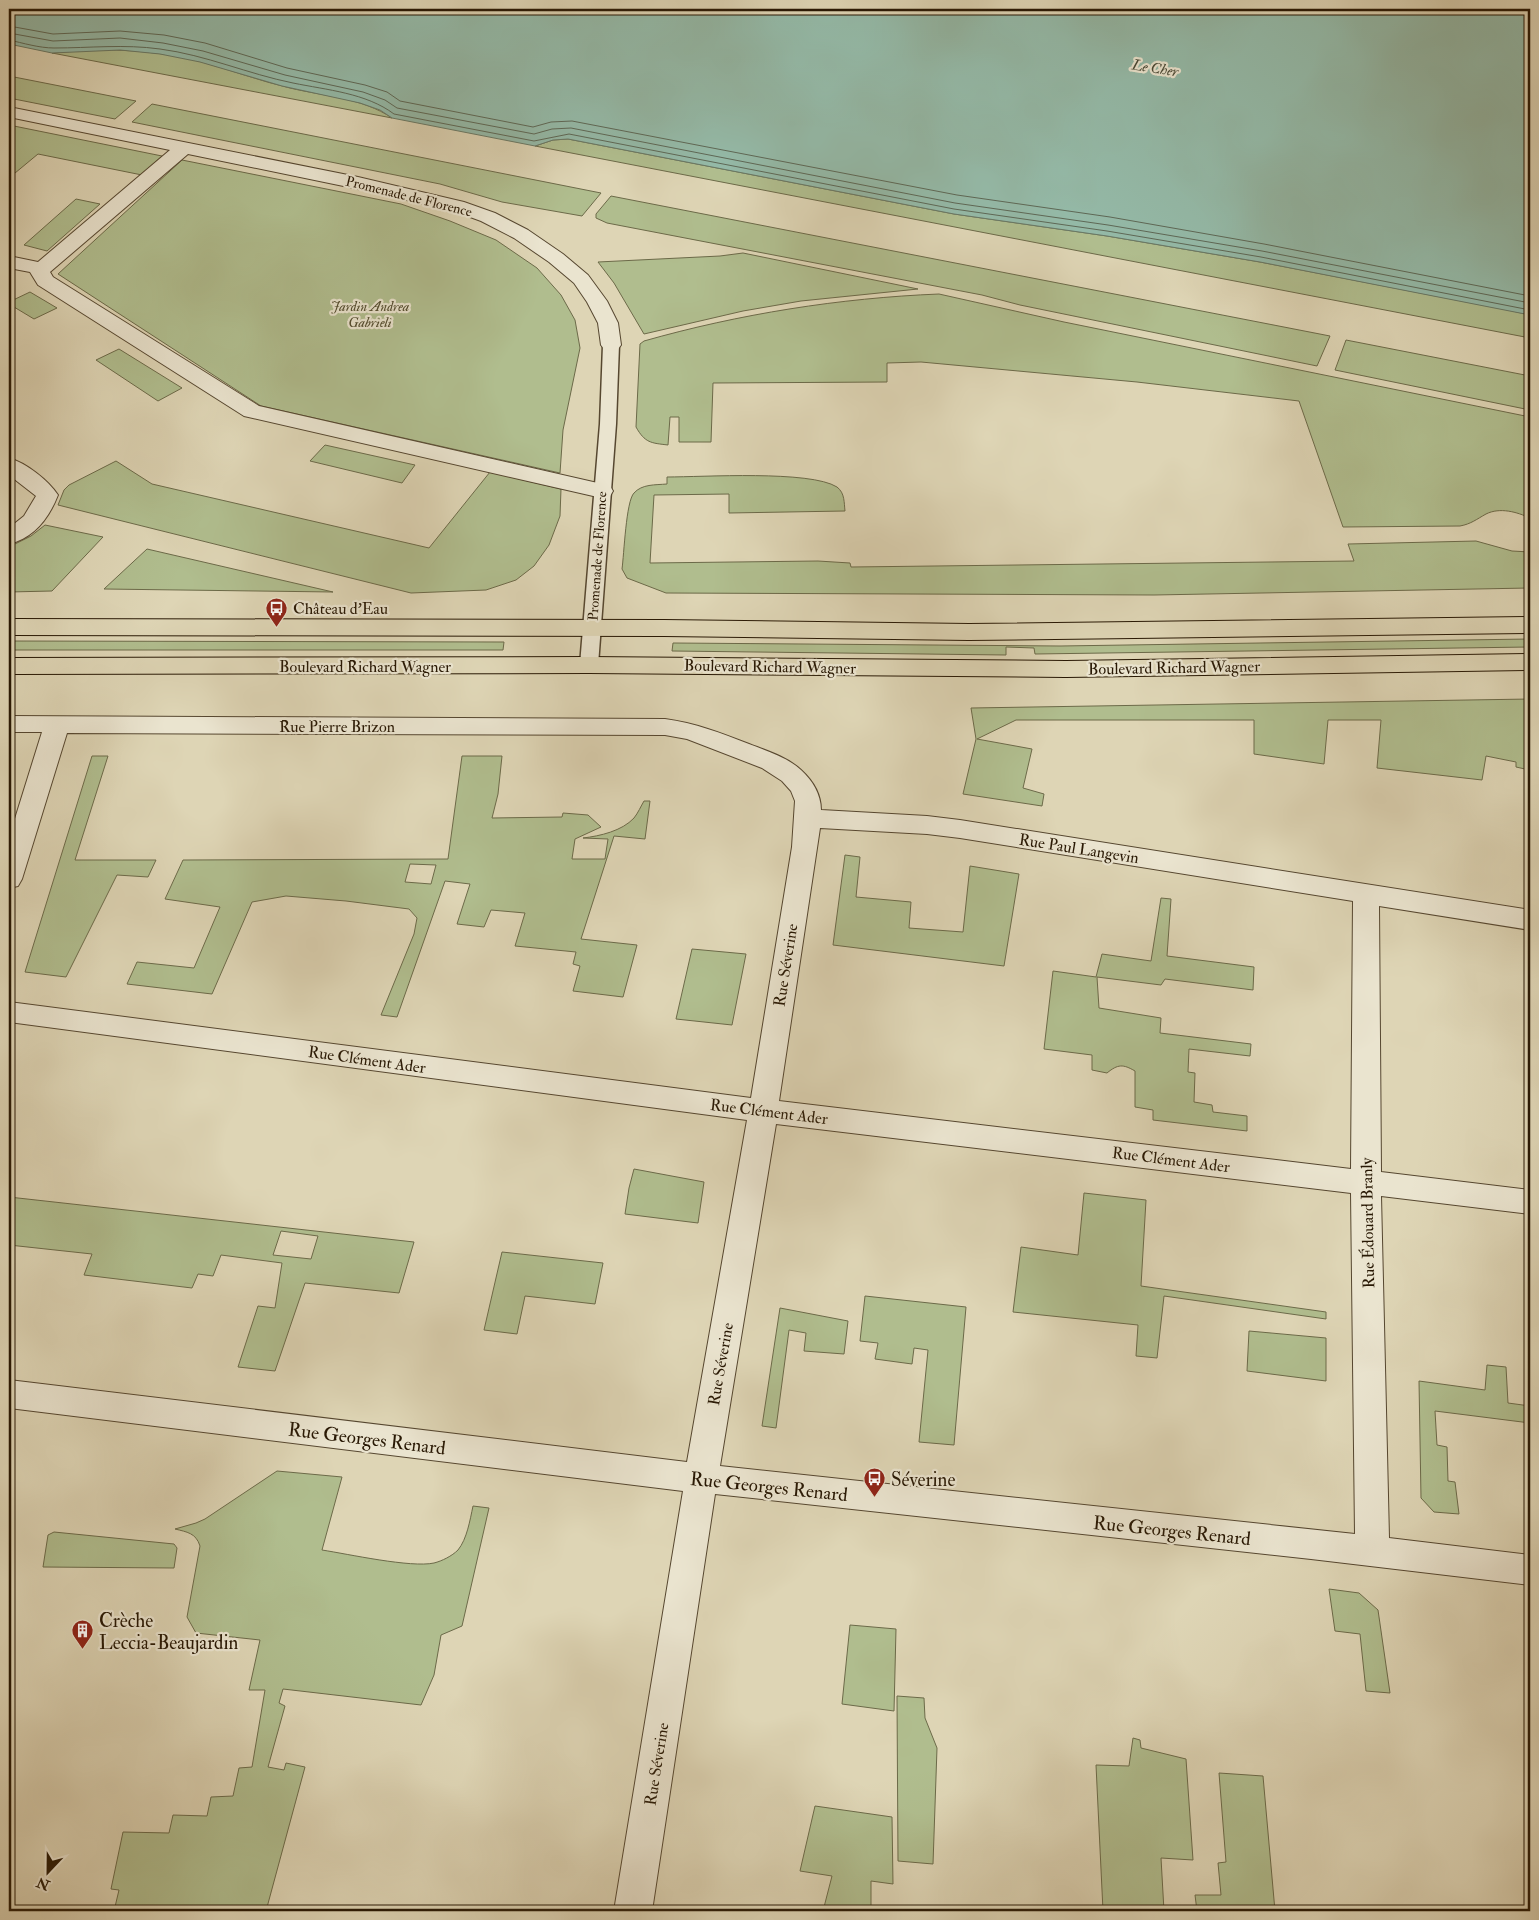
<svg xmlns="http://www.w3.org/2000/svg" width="1539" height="1920" viewBox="0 0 1539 1920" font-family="'IM FELL Double Pica',serif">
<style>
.green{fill:#b0bd8e;stroke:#6c6a49;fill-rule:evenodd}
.water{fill:#94b9a7;stroke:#697966}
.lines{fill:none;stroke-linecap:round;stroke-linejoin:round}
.shore{stroke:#5e6856;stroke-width:1}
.lane-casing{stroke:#564730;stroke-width:3}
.street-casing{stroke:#564730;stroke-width:2}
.primary-casing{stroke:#281804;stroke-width:2}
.lane{fill:#eae4cf;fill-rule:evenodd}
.street{fill:#eae4cf;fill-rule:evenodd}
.primary{fill:#ded5b5;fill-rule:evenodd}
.labels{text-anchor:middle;stroke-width:4.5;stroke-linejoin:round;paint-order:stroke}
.far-street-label{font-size:14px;fill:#281804;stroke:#eae4cf}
.far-park-label{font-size:14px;font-style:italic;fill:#514a2d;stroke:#eae4cf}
.far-water-label{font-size:15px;font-style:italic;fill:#484835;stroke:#eae4cf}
.poi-label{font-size:16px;fill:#281804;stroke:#eae4cf;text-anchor:start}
.street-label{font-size:16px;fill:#281804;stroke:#eae4cf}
.near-street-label{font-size:19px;fill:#281804;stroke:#eae4cf}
.near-poi-label{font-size:19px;fill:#281804;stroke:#eae4cf;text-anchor:start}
</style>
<rect width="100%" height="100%" fill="#ded5b5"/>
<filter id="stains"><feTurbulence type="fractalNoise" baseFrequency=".004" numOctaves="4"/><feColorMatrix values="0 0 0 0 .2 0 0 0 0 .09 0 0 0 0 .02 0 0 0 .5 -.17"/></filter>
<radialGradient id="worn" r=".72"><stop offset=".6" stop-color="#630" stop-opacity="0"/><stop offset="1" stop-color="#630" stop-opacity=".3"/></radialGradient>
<!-- green -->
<g class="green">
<path d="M 88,50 C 126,49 164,52 202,62 C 231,70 260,81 290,88 C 323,96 363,98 392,118 L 52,53 Z"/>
<polygon points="9,76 136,101 115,119 9,98"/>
<polygon points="152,104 601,193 582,216 502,202 440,184 132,122"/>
<polygon points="9,125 162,156 142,175 38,154 9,178"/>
<polygon points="568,139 954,214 1107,236 1260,262 1508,310 1530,315 1530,338 535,146 553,140"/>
<polygon points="182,160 401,204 450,221 496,240 537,268 561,295 575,320 580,348 563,430 560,473 261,406 58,274"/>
<polygon points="611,196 1330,336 1317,366 1020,305 982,295 607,223 596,218 596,214"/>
<polygon points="76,199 100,204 47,251 24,245"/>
<polygon points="743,253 918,289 801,301 743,311 644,334 614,283 598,262 720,256"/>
<polygon points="30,292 57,308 34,319 9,304 9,302"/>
<path d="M 939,294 L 1064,322 L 1530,417 L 1530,518 C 1517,512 1500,507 1486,514 C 1477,519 1471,524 1460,526 L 1343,527 L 1299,401 L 1137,382 L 921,362 L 887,363 L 887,382 L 713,383 L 711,442 L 679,442 L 679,417 L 670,417 L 668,445 C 651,443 645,443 636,427 L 640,344 L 644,341 C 739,314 840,298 939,294 Z"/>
<polygon points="1346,340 1530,376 1530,410 1335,370"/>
<polygon points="119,349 182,388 158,401 96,360"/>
<polygon points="325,445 415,465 402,483 310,461"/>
<polygon points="116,461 152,484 429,548 490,472 561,489 560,516 549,545 534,566 516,580 486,590 411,593 58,505 64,490 69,485"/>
<path d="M 667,477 C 703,477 810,470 837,487 C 845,493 844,503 845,511 L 729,513 L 729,494 L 654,495 L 650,563 L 818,561 L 850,563 L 851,567 L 1354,561 L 1348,544 L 1476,541 L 1512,551 L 1530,552 L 1530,588 L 1154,595 L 666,593 L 627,578 L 622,569 C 624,555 626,501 634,493 C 642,484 655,485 667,484 Z"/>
<polygon points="45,525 103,537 52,591 9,592 9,547 31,536"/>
<polygon points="147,549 333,592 104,589"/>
<polygon points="1530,639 1530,647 1035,654 1034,648 1006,647 1006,655 672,651 673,643 1060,646"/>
<polygon points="9,641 504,642 503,650 9,650"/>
<polygon points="1530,699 1530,788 1530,785 1527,785 1525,769 1516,767 1516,762 1486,756 1482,780 1377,768 1381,720 1328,720 1324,764 1254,754 1254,720 1016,720 977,739 1032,749 1023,788 1044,794 1042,806 963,794 976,739 971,708"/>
<polygon points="92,756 108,756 75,860 156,860 148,877 117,875 66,977 25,972"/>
<path d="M 462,756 L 502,756 L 498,794 L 492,818 L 562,817 L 563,813 L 588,815 L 601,827 L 575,839 L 572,859 L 605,859 L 608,839 L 583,838 C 600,836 622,831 634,818 C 638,813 641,806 644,801 L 650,801 L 645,839 L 614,836 L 581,939 L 637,945 L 623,997 L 573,991 L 580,966 L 573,964 L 576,952 L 515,946 L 525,913 L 491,910 L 484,927 L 457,924 L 470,884 L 445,881 L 397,1017 L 381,1015 L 414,934 L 417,918 L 409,909 L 346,901 L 286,896 L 252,902 L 212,994 L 127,984 L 137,962 L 194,968 L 220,907 L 165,899 L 183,860 L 448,859 ZM 410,864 L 436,865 L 431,884 L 405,882 Z"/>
<polygon points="845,855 860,857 856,897 911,902 909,928 963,932 970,866 1019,874 1004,966 833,945"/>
<path d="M 1161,898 L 1171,899 L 1167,956 L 1254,967 L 1253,990 L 1165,979 L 1161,985 L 1097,977 L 1099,1008 L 1161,1018 L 1160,1033 L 1251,1044 L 1250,1056 L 1189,1049 L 1188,1072 L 1195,1073 L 1194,1102 L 1212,1105 L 1213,1112 L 1247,1116 L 1247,1131 L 1153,1120 L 1153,1110 L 1135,1107 L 1135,1071 C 1123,1064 1118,1064 1107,1073 L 1092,1070 L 1092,1055 L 1044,1049 L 1053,971 L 1096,977 L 1102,954 L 1151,961 Z"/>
<polygon points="692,949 746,954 732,1025 676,1019"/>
<polygon points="634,1169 704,1182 698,1223 625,1214 629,1188"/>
<polygon points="1084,1193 1146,1200 1141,1286 1326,1312 1326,1319 1164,1296 1157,1358 1136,1356 1138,1325 1013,1312 1021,1247 1078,1255"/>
<path d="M 9,1197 L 414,1242 L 399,1293 L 305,1283 L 275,1371 L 238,1367 L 258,1306 L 275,1308 L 282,1263 L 221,1255 L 213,1276 L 198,1274 L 192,1288 L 84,1275 L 92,1254 L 9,1245 ZM 281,1231 L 318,1236 L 311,1259 L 273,1255 Z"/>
<polygon points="502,1252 603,1263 595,1304 525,1296 517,1334 484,1330"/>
<polygon points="865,1296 966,1307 954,1445 919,1442 928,1350 914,1348 912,1364 875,1359 878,1343 860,1341"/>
<polygon points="780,1308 848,1321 844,1354 804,1351 806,1333 789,1330 776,1428 762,1426"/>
<polygon points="1249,1331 1326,1338 1326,1381 1247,1371"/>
<polygon points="1487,1365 1506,1367 1508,1403 1530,1406 1530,1423 1435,1411 1437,1445 1447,1447 1448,1481 1455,1482 1459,1514 1434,1512 1421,1498 1419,1381 1485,1390"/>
<path d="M 277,1471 L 342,1477 L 322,1550 C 348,1554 411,1568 434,1563 C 442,1561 452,1556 458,1550 C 467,1539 470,1520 473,1506 L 489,1508 L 462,1626 L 441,1635 L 434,1675 L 421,1705 L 283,1689 L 279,1703 L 285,1706 L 268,1767 L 284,1770 L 286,1763 L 305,1767 L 266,1911 L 114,1911 L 119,1890 L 111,1889 L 123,1832 L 169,1833 L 173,1815 L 207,1816 L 211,1797 L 233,1796 L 239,1768 L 252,1767 L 265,1690 L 249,1690 L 260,1640 L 196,1633 L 187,1617 L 200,1546 C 196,1533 187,1532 175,1529 L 196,1523 L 205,1519 Z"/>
<polygon points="54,1532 174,1544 177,1548 174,1568 43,1567 48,1535"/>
<polygon points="1329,1589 1359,1593 1378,1610 1390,1693 1366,1691 1360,1634 1335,1631"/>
<polygon points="850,1625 896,1629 894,1711 842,1704"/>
<polygon points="897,1696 924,1698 925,1718 937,1748 933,1864 898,1861"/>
<polygon points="1133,1738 1140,1740 1141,1748 1186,1759 1193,1860 1161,1858 1164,1911 1103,1911 1096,1765 1129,1766"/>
<polygon points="1219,1773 1263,1776 1275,1911 1197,1911 1195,1895 1221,1895 1218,1863 1226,1862"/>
<polygon points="815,1806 892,1817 893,1884 871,1881 871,1911 823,1911 832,1876 800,1871"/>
</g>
<!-- water -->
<polygon class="water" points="9,9 1530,9 1530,315 1260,262 1107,236 954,214 568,139 553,140 535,146 392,118 380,110 360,103 282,86 200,62 160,54 120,50 52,53 9,44"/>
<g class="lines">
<!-- shore -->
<g class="shore">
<polyline points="9,26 53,34 120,31 164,35 205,43 287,68 365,85 387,92 400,101 533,127 551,122 572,121 957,195 1110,217 1264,244 1530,296"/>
<polyline points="9,33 53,41 120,38 163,43 203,51 285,75 363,92 385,100 397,108 534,134 552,129 571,128 955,203 1108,225 1262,251 1530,303"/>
<path d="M 9,40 C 23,43 39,48 54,48 C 90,48 124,44 160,49 C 206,55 248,74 293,83 C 327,90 366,93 394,114 L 534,141 L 569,134 L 954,209 L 1107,231 L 1261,257 L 1530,310"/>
</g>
<defs>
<polygon id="lane" points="611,340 617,342 619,345 616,424 598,665 596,669 589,671 582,669 580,665 600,424 603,345 605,342"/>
<g id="street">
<polygon points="9,107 358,177 464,202 495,213 528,230 563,254 588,275 607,301 618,323 621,345 618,349 611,351 604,349 601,345 598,323 587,302 574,283 549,262 514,238 481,221 451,210 358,189 188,154 50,272 53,277 259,406 602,484 610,486 613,491 610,496 602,498 244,416 38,285 30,272 9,268 9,256 38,262 170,150 9,117"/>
<path d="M 9,458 C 26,463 48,480 58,495 C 49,518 34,538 9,544 L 9,528 L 24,516 L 36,496 L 9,475 Z"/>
<path d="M 9,716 L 665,719 C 695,723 721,733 749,744 C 767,751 787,757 801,770 C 812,780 821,794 821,810 L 927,816 L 960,820 L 1530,910 L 1530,930 L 1379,906 L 1381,1172 L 1530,1190 L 1530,1214 L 1381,1196 L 1389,1538 L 1530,1555 L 1530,1585 L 1311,1559 L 715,1494 L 652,1911 L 614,1911 L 683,1491 L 9,1408 L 9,1380 L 687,1462 L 747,1120 L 9,1022 L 9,1002 L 751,1098 L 792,847 L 795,801 L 791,791 L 782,781 L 762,768 L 687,739 L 665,735 L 67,733 L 22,879 L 18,886 L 9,888 L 9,838 L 42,732 L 9,732 ZM 820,828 L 927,834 L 960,838 L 1353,901 L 1351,1169 L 779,1101 ZM 776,1124 L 1351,1193 L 1355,1534 L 720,1466 Z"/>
</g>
<g id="primary">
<polygon points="1530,617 1530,633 969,640 664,636 9,635 9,619 664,620 969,624"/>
<polygon points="1530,654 1530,670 1066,677 589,673 9,674 9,658 589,657 1066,661"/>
</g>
</defs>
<!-- lane casing -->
<use href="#lane" class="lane-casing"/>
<!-- street casing -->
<use href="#street" class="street-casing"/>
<!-- primary casing -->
<use href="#primary" class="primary-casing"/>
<!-- lane -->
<use href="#lane" class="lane"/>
<!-- street -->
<use href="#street" class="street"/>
<!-- primary -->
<use href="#primary" class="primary"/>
</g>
<!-- icons -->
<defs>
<symbol id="bus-pin" viewBox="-11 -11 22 30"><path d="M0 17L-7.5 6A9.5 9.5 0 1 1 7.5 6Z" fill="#8f2418" stroke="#eae4cf"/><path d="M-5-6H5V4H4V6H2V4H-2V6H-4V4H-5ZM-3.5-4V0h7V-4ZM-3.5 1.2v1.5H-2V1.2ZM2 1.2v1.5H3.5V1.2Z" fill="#fff"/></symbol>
<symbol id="building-pin" viewBox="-11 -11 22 30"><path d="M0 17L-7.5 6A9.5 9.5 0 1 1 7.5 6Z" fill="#8f2418" stroke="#eae4cf"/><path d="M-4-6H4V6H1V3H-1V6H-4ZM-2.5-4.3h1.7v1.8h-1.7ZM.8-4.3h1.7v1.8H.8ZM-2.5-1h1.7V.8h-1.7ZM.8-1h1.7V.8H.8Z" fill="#fff"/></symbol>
</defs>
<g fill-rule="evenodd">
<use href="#bus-pin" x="264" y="596" width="25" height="34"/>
<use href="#bus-pin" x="862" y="1466" width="25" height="34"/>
<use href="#building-pin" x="70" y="1618" width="25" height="34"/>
</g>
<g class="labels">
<!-- far-street labels -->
<g class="far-street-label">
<text transform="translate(409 196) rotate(14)" y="5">Promenade de Florence</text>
<text transform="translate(597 556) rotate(-86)" y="5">Promenade de Florence</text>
</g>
<!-- far-park labels -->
<g class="far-park-label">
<text x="370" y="311">Jardin Andrea<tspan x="370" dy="16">Gabrieli</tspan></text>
</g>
<!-- far-water labels -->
<g class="far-water-label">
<text transform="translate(1155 68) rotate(9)" y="5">Le Cher</text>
</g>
<!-- poi labels -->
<g class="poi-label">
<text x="293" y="614">Château d'Eau</text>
</g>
<!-- street labels -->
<g class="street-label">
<text x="365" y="672">Boulevard Richard Wagner</text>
<text transform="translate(770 666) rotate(1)" y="6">Boulevard Richard Wagner</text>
<text transform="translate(1174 667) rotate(-1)" y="6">Boulevard Richard Wagner</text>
<text x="337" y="732">Rue Pierre Brizon</text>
<text transform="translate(1079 848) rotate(9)" y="6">Rue Paul Langevin</text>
<text transform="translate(785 965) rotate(-81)" y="6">Rue Séverine</text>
<text transform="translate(367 1059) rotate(8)" y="6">Rue Clément Ader</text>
<text transform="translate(769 1111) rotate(7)" y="6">Rue Clément Ader</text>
<text transform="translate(1171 1159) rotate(7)" y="6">Rue Clément Ader</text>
<text transform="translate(1367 1223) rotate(-91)" y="6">Rue Édouard Branly</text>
<text transform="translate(720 1364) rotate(-80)" y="6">Rue Séverine</text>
<text transform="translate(656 1764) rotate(-81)" y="6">Rue Séverine</text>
</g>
<!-- near-street labels -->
<g class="near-street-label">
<text transform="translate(367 1438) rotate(7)" y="7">Rue Georges Renard</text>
<text transform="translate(769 1486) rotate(6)" y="7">Rue Georges Renard</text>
<text transform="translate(1172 1530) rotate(6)" y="7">Rue Georges Renard</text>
</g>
<!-- near-poi labels -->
<g class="near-poi-label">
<text x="891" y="1486">Séverine</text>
<text x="99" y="1627">Crèche<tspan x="99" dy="22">Leccia-Beaujardin</tspan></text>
</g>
</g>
<!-- margin -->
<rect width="1539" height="1920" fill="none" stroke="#ded5b5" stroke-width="30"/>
<rect x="10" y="10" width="1519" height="1900" fill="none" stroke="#281804" stroke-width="2.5"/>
<rect x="15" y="15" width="1509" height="1890" fill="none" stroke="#281804"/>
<!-- north arrow -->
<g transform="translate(48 1872) rotate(202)" stroke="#eae4cf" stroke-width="4" paint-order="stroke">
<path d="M0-4L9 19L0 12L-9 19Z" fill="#281804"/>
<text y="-8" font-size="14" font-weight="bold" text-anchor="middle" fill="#281804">N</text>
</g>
<rect width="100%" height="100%" filter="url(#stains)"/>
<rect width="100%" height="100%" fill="url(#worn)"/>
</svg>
